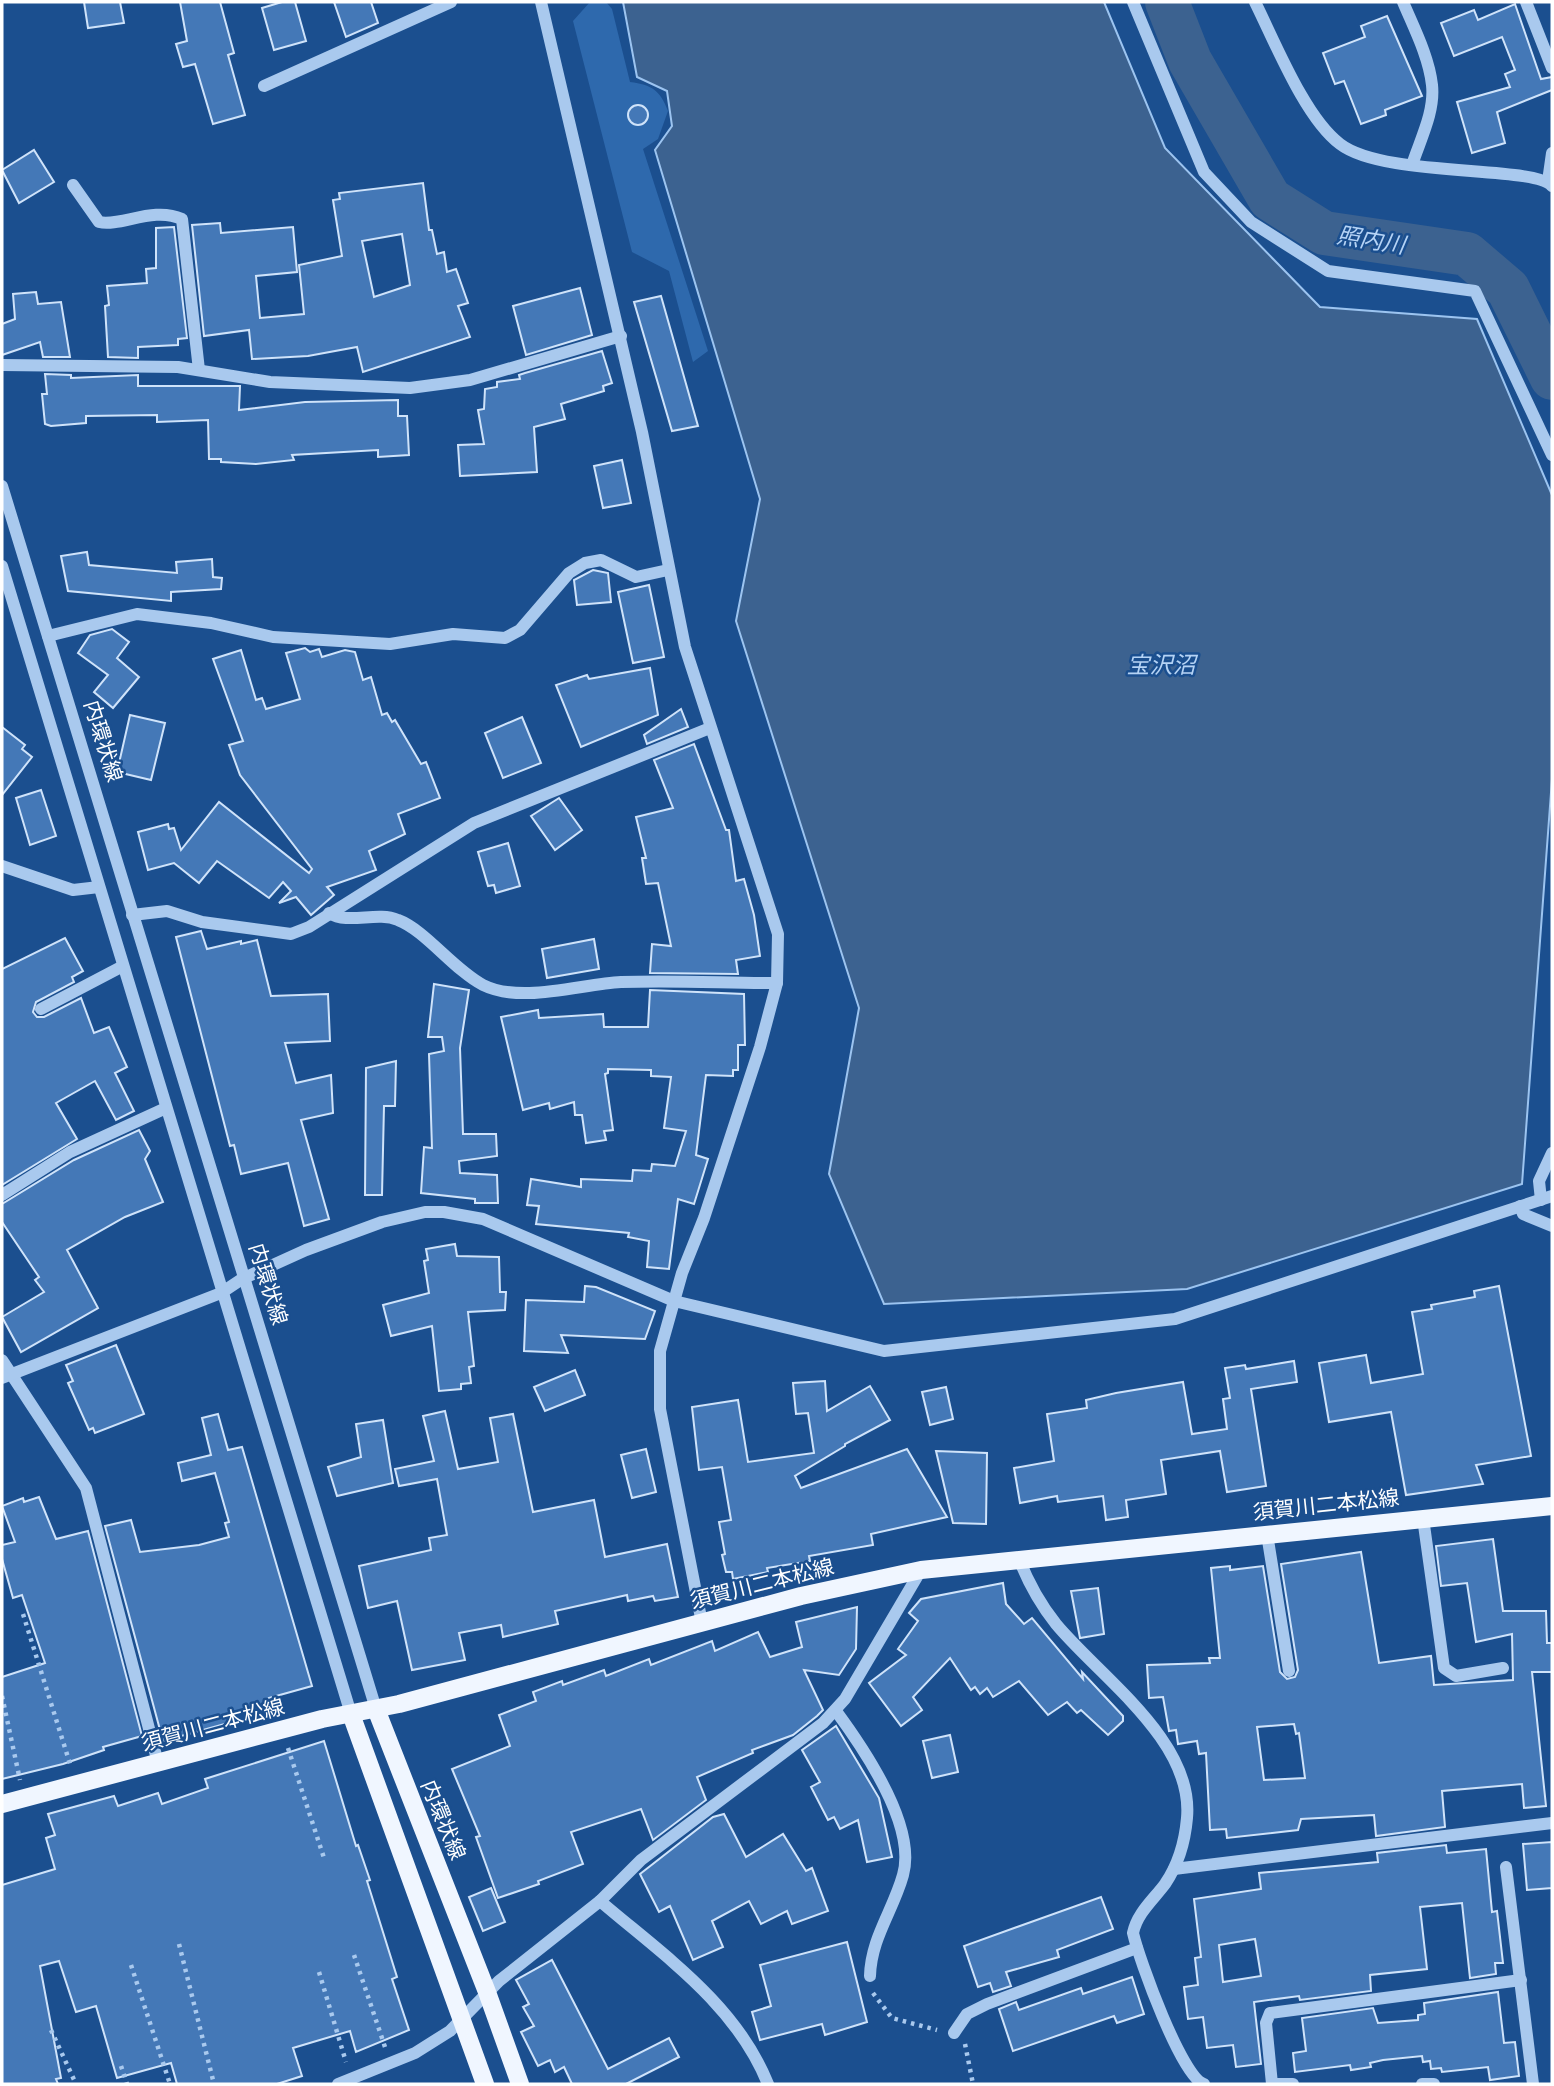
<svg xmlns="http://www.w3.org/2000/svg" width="1554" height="2086" viewBox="0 0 1554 2086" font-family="'Varela Round','Noto Sans JP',sans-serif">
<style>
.green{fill:#2e69ad}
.water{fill:#3c6290;stroke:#9cc4f0;stroke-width:2}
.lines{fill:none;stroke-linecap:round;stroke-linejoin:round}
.river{stroke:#3c6290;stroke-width:44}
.building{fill:#4478b7;stroke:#cfe3fa;stroke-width:2;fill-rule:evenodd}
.path{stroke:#a9c9ee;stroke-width:4.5;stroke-dasharray:3.5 5;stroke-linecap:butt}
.minor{stroke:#a9c9ee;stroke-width:12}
.major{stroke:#f0f6ff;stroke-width:18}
.labels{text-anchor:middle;stroke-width:5;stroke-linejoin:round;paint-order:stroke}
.street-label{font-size:21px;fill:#fff;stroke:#1b4f8f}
.water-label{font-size:23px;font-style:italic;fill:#b5d3f5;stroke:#1b4f8f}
</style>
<rect width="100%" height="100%" fill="#1b4f8f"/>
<!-- green -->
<path class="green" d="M 590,2 L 606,2 L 612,9 L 630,82 C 652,85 660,90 668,111 L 658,139 L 643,149 L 708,351 L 693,362 L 669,271 L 632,252 L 573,21 Z"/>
<!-- water -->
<polygon class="water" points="623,2 1104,2 1165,148 1320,307 1477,319 1552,495 1552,779 1522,1184 1187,1289 884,1304 829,1174 859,1008 736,621 760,499 655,150 672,126 667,91 637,77"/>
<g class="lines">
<!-- river -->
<polyline class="river" points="1167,2 1190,61 1270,199 1324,233 1467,254 1508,289 1552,378"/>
</g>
<!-- building -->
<g class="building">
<polygon points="84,2 120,2 124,23 88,28"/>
<polygon points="180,2 220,2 234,53 228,55 245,115 213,124 195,64 183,67 176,44 187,41"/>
<polygon points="282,2 295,2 306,41 274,50 262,8"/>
<polygon points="334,2 371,2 378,23 346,37"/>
<polygon points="1515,4 1541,79 1552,77 1552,90 1497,112 1505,143 1472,153 1457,102 1510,87 1505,74 1515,70 1502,37 1454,56 1441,23 1474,10 1478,20"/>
<polygon points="1387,16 1422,96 1385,110 1386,115 1361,124 1344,81 1335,84 1323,53 1365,37 1361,26"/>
<circle cx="638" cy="115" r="10"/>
<polygon points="34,150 54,182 19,203 2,170"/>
<path d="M 423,183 L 429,230 L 432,230 L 437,254 L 444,252 L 447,272 L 456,269 L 468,303 L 458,306 L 470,337 L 363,372 L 357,347 L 308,356 L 252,359 L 249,330 L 204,336 L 192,225 L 220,223 L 221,233 L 293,227 L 297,272 L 256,276 L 260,318 L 304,314 L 299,265 L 342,256 L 333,200 L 340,199 L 339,193 ZM 402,234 L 410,285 L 374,297 L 362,241 Z"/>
<polygon points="174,227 187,338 178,339 178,345 138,347 138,358 108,357 105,306 109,305 107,286 147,283 146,269 156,268 156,228"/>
<polygon points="580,288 592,335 526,355 513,306"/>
<polygon points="36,292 38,304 61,302 70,357 43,357 40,342 2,355 2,324 15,319 13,294"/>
<polygon points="661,296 698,426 672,431 634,302"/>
<polygon points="602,351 612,383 603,386 604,391 561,404 565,419 534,427 537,472 460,476 458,445 484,444 478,410 484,409 485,389 497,387 497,382 520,379 519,375 525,373"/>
<polygon points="45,374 71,375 71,378 138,375 138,386 240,386 239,410 305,402 398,400 398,416 407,416 409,455 378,457 378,450 292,455 294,460 256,464 221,462 221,459 209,459 208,420 157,422 157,415 86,416 86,423 51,426 45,424 42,394 47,394"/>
<polygon points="622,460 631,503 603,508 594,466"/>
<polygon points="87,552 89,565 177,573 176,562 212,559 213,577 222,578 221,589 171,592 171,601 68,591 61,556"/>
<polygon points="593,570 608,573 611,602 577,605 574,580"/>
<polygon points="649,585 664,657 633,663 618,592"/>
<polygon points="112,629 129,642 117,658 139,677 113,708 94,692 108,675 78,653 90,635"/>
<polygon points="305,648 310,652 319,649 322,657 345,650 355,652 363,680 371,677 382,715 387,713 392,722 395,720 421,764 426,762 440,798 398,814 405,834 369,851 376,870 327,887 334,895 311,915 296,897 279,903 291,891 283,882 269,898 217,861 199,883 174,863 148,870 138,832 168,824 169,829 174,828 181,850 219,802 309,873 312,869 240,775 229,745 243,741 213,659 241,650 256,700 262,698 266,709 300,699 286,653"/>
<polygon points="650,668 658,715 581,747 556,685 587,675 589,679"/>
<polygon points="681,709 688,727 647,744 644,735"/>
<polygon points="130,715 165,723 151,780 117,772"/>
<polygon points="522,717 541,763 503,778 485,733"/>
<polygon points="2,727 25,745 22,749 32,757 2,795"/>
<polygon points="694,744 726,830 729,830 736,881 744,879 754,915 760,956 736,960 738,974 650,973 652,944 671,946 658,883 646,884 642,858 646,858 636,817 673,808 654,760"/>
<polygon points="41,790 56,836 30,845 16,798"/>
<polygon points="559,798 582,830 555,850 531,816"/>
<polygon points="508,843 520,886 496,893 494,885 488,886 478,852"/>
<polygon points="201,931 207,949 241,941 241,944 257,940 271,996 328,994 330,1041 285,1043 296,1083 331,1075 333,1113 301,1120 329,1219 304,1226 288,1163 241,1174 234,1145 230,1146 176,937"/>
<polygon points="65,938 83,971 72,977 74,982 36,1002 33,1012 37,1017 44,1017 81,998 94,1033 109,1027 127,1067 115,1073 134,1111 116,1120 95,1081 56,1103 77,1139 2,1185 2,969"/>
<polygon points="594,939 599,969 547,978 542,949"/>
<polygon points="434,984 469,990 460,1048 463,1134 496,1134 497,1156 459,1161 460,1173 497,1175 498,1203 475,1203 475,1199 421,1193 424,1147 432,1148 429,1054 444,1051 442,1037 428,1037"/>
<polygon points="650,990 744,994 745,1045 738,1045 738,1070 733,1070 733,1076 706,1075 696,1155 708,1159 694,1204 678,1199 669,1269 647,1267 649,1241 628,1237 629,1233 536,1224 539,1206 527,1205 531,1179 581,1187 581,1179 632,1181 633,1170 651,1171 652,1164 675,1166 686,1131 664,1128 671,1077 651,1076 651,1070 608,1069 608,1073 605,1074 613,1130 604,1131 606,1140 586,1143 582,1115 575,1115 574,1102 550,1109 549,1103 523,1110 501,1017 538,1010 539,1018 603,1014 604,1027 648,1027"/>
<polygon points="396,1061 395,1106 384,1106 382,1195 365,1195 366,1068"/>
<polygon points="139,1130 150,1151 145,1159 163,1202 125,1217 67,1250 98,1308 21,1352 2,1317 44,1292 35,1280 39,1277 2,1222 2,1204 74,1160"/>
<polygon points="455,1244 457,1256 499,1257 500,1292 506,1292 505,1310 468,1312 474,1366 469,1367 471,1383 461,1384 461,1389 439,1391 432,1326 391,1336 383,1305 429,1293 424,1261 428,1260 426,1249"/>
<polygon points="585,1286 596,1287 655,1311 645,1339 561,1335 568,1353 524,1351 526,1300 584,1302"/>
<polygon points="1499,1286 1531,1456 1476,1465 1483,1484 1406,1495 1391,1412 1329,1422 1319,1363 1366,1355 1371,1383 1423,1374 1412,1312 1432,1309 1431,1305 1475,1297 1474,1291"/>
<polygon points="116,1345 144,1414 95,1433 93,1428 89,1430 68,1383 73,1381 66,1365"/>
<polygon points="1294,1361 1297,1382 1251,1389 1266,1486 1227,1492 1220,1451 1161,1460 1166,1494 1126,1500 1128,1517 1106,1520 1103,1496 1058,1502 1057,1496 1020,1503 1014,1468 1054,1461 1047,1414 1087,1408 1086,1400 1116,1393 1183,1382 1192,1434 1227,1429 1223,1399 1230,1398 1225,1368 1245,1365 1246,1369"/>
<polygon points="575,1370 585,1395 545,1411 534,1387"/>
<polygon points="825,1381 827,1411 870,1386 890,1420 845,1444 845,1446 795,1476 801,1488 907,1449 947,1517 871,1534 873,1545 809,1556 810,1561 767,1568 768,1572 733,1579 732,1572 726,1572 722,1555 725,1554 719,1522 731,1520 722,1467 699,1470 692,1407 738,1400 748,1462 814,1453 808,1413 796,1414 793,1383"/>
<polygon points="946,1387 953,1419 930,1425 922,1392"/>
<polygon points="445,1411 458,1469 498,1462 490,1418 513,1414 533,1512 594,1500 605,1557 667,1544 678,1597 655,1601 653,1596 628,1601 627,1595 555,1611 558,1624 503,1637 501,1625 459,1633 465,1660 412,1670 397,1601 368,1608 359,1566 431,1550 429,1538 447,1535 437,1479 399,1486 395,1469 434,1461 423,1416"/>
<polygon points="218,1414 228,1450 242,1447 312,1686 269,1698 271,1706 230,1716 232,1722 163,1741 105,1526 131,1520 140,1552 199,1545 229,1537 225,1523 229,1522 215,1473 182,1481 178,1463 211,1455 202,1418"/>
<polygon points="383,1420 393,1483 337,1496 328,1467 361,1457 356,1424"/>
<polygon points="646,1449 656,1492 632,1498 621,1455"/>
<polygon points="936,1451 987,1453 986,1524 953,1523"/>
<polygon points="39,1497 56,1539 88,1531 142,1736 103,1747 104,1750 63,1764 2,1779 2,1677 45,1663 22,1595 13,1598 2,1559 2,1545 15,1542 2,1506 23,1498 24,1502"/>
<path d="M 1493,1539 L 1503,1611 L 1546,1611 L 1547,1643 L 1552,1643 L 1552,1672 L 1532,1672 L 1546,1806 L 1524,1808 L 1522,1784 L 1442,1791 L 1445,1827 L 1376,1836 L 1374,1815 L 1301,1819 L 1298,1830 L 1227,1838 L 1226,1829 L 1210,1830 L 1206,1753 L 1199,1754 L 1197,1741 L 1178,1744 L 1176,1730 L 1169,1731 L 1163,1697 L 1149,1698 L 1147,1665 L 1210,1663 L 1209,1658 L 1220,1658 L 1211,1568 L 1230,1566 L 1230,1570 L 1263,1566 L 1280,1672 L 1287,1679 L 1295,1677 L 1298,1670 L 1281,1564 L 1361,1552 L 1379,1663 L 1431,1656 L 1434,1685 L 1513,1680 L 1512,1634 L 1476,1642 L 1467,1583 L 1441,1586 L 1436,1546 ZM 1294,1724 L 1296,1734 L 1299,1733 L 1305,1778 L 1264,1780 L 1257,1727 Z"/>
<polygon points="1003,1583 1006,1604 1024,1624 1032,1618 1083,1679 1082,1672 1123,1716 1123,1721 1108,1735 1081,1710 1077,1713 1067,1702 1048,1715 1019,1681 993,1697 987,1688 980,1694 975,1687 971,1690 950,1658 913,1697 922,1710 901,1726 869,1683 906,1655 898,1649 918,1621 909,1613 921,1599"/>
<polygon points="1098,1588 1104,1634 1080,1638 1071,1591"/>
<polygon points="857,1607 856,1649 839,1675 804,1670 823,1710 817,1716 793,1735 752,1750 753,1753 697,1777 706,1800 653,1840 641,1809 571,1832 583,1864 538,1881 539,1884 498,1898 476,1837 480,1836 452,1769 510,1746 499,1715 536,1701 533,1692 562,1681 563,1685 604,1670 606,1676 649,1659 651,1665 712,1641 715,1651 758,1632 770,1657 802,1647 796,1622"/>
<polygon points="836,1726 879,1798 892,1857 867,1862 858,1820 840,1829 834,1817 828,1820 811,1787 820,1782 802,1750"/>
<polygon points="950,1735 958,1772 932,1778 923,1741"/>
<polygon points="324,1741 356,1846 358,1845 370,1880 367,1881 397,1977 392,1979 409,2030 356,2052 350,2031 293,2048 302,2076 277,2084 177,2084 171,2063 117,2078 96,2006 76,2012 59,1961 40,1966 61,2078 56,2079 58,2084 2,2084 2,1885 55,1869 46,1838 55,1835 48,1814 114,1796 118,1806 158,1793 162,1804 208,1788 205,1779"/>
<polygon points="724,1814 746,1857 783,1834 806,1871 812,1868 828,1911 792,1924 787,1911 761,1924 749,1901 712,1921 723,1947 693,1960 670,1906 659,1912 640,1874 713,1817"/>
<polygon points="1552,1842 1552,1888 1527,1890 1523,1844"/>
<path d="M 1446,1845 L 1447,1853 L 1486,1849 L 1492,1912 L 1497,1911 L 1503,1963 L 1495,1963 L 1496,1974 L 1470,1978 L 1462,1903 L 1420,1907 L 1427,1969 L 1370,1975 L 1371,1991 L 1300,2000 L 1299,1996 L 1254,2002 L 1261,2064 L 1236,2067 L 1233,2045 L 1207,2048 L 1203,2017 L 1188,2019 L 1184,1987 L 1198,1985 L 1195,1958 L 1201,1957 L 1194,1899 L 1261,1889 L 1259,1873 L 1378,1862 L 1377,1853 ZM 1255,1939 L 1261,1976 L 1223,1982 L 1219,1945 Z"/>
<polygon points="491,1888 505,1922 483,1931 469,1897"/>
<polygon points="1101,1897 1113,1929 1057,1950 1059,1957 1006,1972 1011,1986 993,1992 990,1983 978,1987 964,1946"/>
<polygon points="847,1942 867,2022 825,2035 822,2024 760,2040 752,2012 771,2006 760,1965"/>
<polygon points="552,1960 608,2069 669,2038 679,2057 626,2084 572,2084 564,2067 555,2072 550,2060 538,2066 521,2032 534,2026 523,2007 529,2004 516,1980"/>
<polygon points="1132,1977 1144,2014 1117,2023 1114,2016 1013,2051 999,2009 1016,2002 1019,2010 1081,1988 1083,1994"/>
<polygon points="1498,1992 1504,2043 1515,2042 1519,2076 1490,2080 1488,2067 1442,2072 1441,2068 1431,2069 1430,2061 1423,2062 1422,2056 1383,2060 1370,2063 1371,2067 1351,2070 1350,2065 1295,2072 1293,2053 1306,2051 1302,2018 1373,2008 1378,2023 1418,2020 1418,2015 1425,2014 1424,2003"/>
</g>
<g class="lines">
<!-- path -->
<g class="path">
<polyline points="23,1614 71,1767"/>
<polyline points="2,1696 20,1780"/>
<polyline points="288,1748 325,1861"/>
<polyline points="179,1944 214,2084"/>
<polyline points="354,1955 385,2047"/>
<polyline points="131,1965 170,2084"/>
<polyline points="319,1972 346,2062"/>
<polyline points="873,1993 892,2018 937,2030"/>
<polyline points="51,2030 76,2084"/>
<polyline points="965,2044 973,2084"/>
<polyline points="121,2066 127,2084"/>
</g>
<!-- minor -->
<g class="minor">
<polyline points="541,2 642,432 685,647 778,934 777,983 760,1047 704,1218 682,1273 660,1351 660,1409 702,1623"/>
<polyline points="1133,2 1204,172 1251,222 1328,271 1475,291 1552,455"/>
<path d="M 1255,2 C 1275,42 1305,118 1340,144 C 1384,178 1534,165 1552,186"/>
<path d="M 1403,2 C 1414,28 1429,57 1432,85 C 1435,112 1420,140 1412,165"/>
<polyline points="1526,2 1552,68"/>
<polyline points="264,86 451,2"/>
<polyline points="1548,181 1552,153"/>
<path d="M 73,185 L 99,222 C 121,227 153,206 182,219 L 199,370"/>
<polyline points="2,365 178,367 270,382 410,388 470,380 621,336"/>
<polyline points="2,486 376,1709"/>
<polyline points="2,566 351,1714"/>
<polyline points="48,636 137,614 211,623 273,637 390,644 453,634 505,638 520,630 569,573 585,563 601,560 636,577 668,570"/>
<polyline points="2,866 73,890 99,887"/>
<path d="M 329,913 C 349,925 376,911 398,920 C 425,930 454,970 483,985 C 521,1004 581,984 621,982 C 673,980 725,983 777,983"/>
<polyline points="132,915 167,911 202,922 291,934 309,927 474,823 710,728"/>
<polyline points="41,1009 123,966"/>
<polyline points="2,1195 70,1152 166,1108"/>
<polyline points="1541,1200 1539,1181 1552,1153"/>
<polyline points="1520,1206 1523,1214 1552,1226"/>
<polyline points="2,1360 86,1488 158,1763"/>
<polyline points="2,1378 221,1293 242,1279 306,1250 382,1222 425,1212 444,1212 483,1219 674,1301 884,1351 1175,1319 1552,1196"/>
<polyline points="1423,1518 1444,1668 1456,1676 1503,1668"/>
<polyline points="1267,1534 1289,1671"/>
<path d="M 1019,1559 C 1028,1582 1040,1604 1056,1624 C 1100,1677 1194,1741 1187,1818 C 1185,1841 1178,1865 1165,1884 C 1154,1899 1137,1913 1133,1933 C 1139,1959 1182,2078 1204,2084"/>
<path d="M 836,1711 C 864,1749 917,1826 903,1875 C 893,1911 871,1938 870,1976"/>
<polyline points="1506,1867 1533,2084"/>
<polyline points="1174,1869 1552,1823"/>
<path d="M 600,1901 C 663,1955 736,2004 768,2084"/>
<polyline points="954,2033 967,2014 987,2004 1137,1948"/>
<polyline points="338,2084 415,2053 450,2031 499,1981 600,1901 641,1860 823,1723 845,1699 921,1570"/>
<polyline points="1272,2084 1266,2023 1270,2013 1521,1980"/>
<polyline points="1273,2084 1293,2084"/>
<polyline points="1422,2084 1434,2084"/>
</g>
<!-- major -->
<g class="major">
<polyline points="376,1709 487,1992 520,2084"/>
<polyline points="351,1714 485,2084"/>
<polyline points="2,1804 322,1719 399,1704 801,1596 921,1570 1552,1506"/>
</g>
</g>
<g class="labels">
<!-- street labels -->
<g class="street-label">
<text transform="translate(103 741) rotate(73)" y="7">内環状線</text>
<text transform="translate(268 1284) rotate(73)" y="7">内環状線</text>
<text transform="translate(1326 1505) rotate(-6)" y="7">須賀川二本松線</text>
<text transform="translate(762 1584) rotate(-14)" y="7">須賀川二本松線</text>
<text transform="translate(213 1725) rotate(-15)" y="7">須賀川二本松線</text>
<text transform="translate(443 1820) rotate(68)" y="7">内環状線</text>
</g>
<!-- water labels -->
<g class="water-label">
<text transform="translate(1371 240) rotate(9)" y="8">照内川</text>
<text x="1161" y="673">宝沢沼</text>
</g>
</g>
<!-- border -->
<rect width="1554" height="2086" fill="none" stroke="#ffffff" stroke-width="7"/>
</svg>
